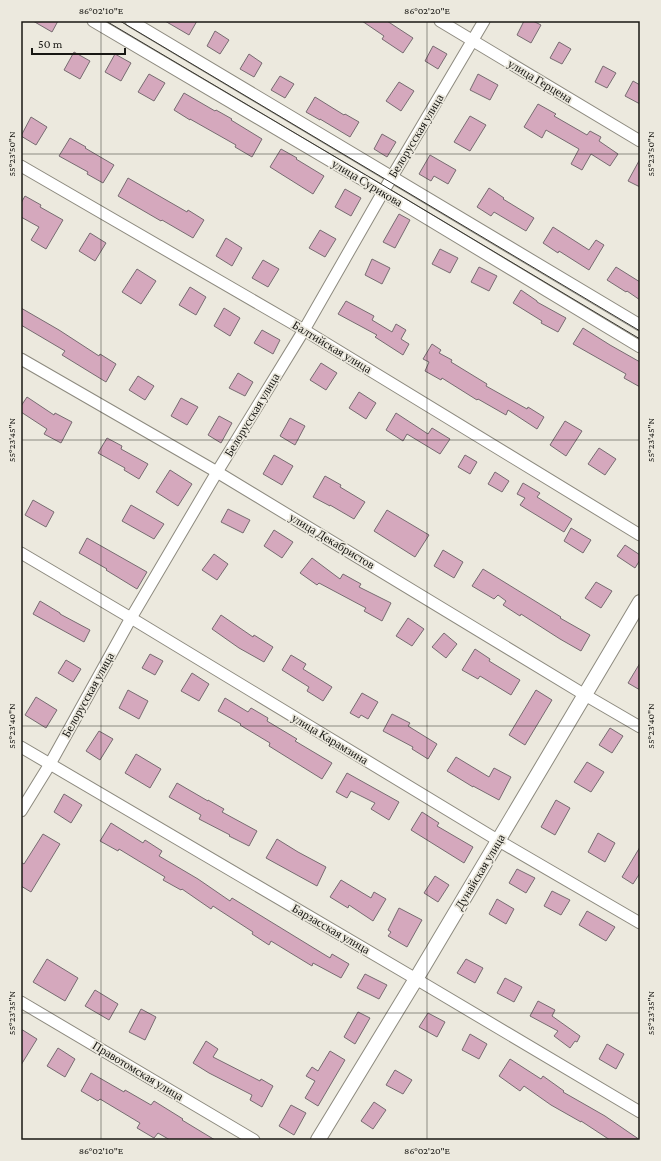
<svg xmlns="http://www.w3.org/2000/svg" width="661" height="1161" viewBox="0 0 661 1161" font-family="'Crimson Pro',serif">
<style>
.building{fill:#d5a8bd;stroke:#776c71}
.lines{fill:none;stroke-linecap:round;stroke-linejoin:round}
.minor-casing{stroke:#8d8a7f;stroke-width:13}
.tertiary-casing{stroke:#8d8a7f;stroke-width:16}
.minor{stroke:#fff;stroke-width:11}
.tertiary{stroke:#fff;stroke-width:14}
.tram{stroke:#373631;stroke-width:1}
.ticks{fill:none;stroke:#181713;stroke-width:1;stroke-opacity:0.45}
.labels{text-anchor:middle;stroke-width:3.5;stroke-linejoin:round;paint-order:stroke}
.street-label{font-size:12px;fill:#181713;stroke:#ece9de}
.neatline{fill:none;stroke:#181713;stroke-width:1.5}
.ticks-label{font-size:10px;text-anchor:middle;fill:#181713}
</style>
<rect width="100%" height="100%" fill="#ece9de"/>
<!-- building -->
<g class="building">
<polygon points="33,21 58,21 52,32"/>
<polygon points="165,21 197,21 189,35"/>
<polygon points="362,21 387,21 413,38 403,53 382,39 384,36"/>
<polygon points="524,21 533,21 541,25 531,43 517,35"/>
<polygon points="215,31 229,40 220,54 207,46"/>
<polygon points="559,42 571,49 562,64 550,58"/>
<polygon points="433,46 447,54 438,69 425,61"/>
<polygon points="74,52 90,61 80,79 64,70"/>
<polygon points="115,54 131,63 121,81 105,72"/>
<polygon points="249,54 262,63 254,77 240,69"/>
<polygon points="603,66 616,73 607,88 595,82"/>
<polygon points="149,74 165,83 154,101 138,92"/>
<polygon points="478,74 498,85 490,100 470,90"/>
<polygon points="280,76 294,84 285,98 271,90"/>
<polygon points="633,81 640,85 640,104 625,96"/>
<polygon points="399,82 414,91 401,111 386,101"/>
<polygon points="184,93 215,111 216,110 232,119 231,120 262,139 252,157 235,147 236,145 190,119 190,120 174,110"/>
<polygon points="315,97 344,115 345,114 359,122 350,137 320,119 320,120 306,112"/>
<polygon points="538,104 556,114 554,116 587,135 590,131 601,137 599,141 618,154 610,166 591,154 582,170 571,164 579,149 546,130 542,138 524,127"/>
<polygon points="470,116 486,125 470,151 454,142"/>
<polygon points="31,117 47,127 36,145 21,136"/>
<polygon points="382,134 396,142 387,157 374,149"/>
<polygon points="70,138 86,147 85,148 114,165 103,183 87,174 88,172 59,156"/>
<polygon points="281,149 297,158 296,159 324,176 313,194 270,167"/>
<polygon points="430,155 456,170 448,184 434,176 431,181 419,174"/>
<polygon points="640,159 640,187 628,181"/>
<polygon points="128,178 187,212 188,210 204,220 193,238 162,220 161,221 118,196"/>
<polygon points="489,188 504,198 503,199 534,218 526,231 494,212 491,216 477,207"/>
<polygon points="345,189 361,198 351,216 335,207"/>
<polygon points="25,196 41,205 40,207 63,220 46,249 31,240 39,227 21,217 21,203"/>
<polygon points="399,214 410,220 395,248 383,242"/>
<polygon points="553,227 589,250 596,240 604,245 589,270 559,251 558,253 543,243"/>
<polygon points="320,230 336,239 325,257 309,248"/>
<polygon points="90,233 106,243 95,261 79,251"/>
<polygon points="226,238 242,248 232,266 216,256"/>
<polygon points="440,249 458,258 450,273 432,264"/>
<polygon points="372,259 390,268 382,284 365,275"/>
<polygon points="263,260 279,269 268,287 252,278"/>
<polygon points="479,267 497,276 489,291 471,282"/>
<polygon points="616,267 640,282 640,300 627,291 626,292 607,280"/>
<polygon points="137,269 156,281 141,304 122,292"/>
<polygon points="190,287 206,297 196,315 179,305"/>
<polygon points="521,290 537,301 537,302 566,318 558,332 541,323 542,321 513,303"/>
<polygon points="346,301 374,316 372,320 392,332 396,324 406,330 401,339 409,344 403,355 375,337 377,335 338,314"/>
<polygon points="21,308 59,330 99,356 100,354 116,364 106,382 62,355 65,351 21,325"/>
<polygon points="224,308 240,318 230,336 214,326"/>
<polygon points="583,328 610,345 640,362 640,387 624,378 626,374 573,344"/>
<polygon points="262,330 280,340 273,354 254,343"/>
<polygon points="432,344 441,350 439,353 452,360 451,362 487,384 486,386 527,409 528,407 544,417 537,429 508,410 506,415 478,399 477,400 442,378 441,380 425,371 429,362 423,359"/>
<polygon points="321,363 337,373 326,390 310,380"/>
<polygon points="238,373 253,382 245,396 229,388"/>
<polygon points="138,376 154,386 145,400 129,390"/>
<polygon points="359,392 376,403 366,419 349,408"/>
<polygon points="27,397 54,415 55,413 72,422 61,443 44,434 47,429 21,412 21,406"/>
<polygon points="181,398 198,407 187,425 171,416"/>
<polygon points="396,413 428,434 432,428 450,439 440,454 407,434 403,441 386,430"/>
<polygon points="219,416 232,423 221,443 208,435"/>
<polygon points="290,418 305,426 295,445 280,436"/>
<polygon points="565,421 582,431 566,456 550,445"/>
<polygon points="107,438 122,446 121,449 148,464 139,479 124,470 125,468 98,453"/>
<polygon points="599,448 616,459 605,475 588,464"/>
<polygon points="274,455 293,466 282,485 263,474"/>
<polygon points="465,455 477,462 470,474 458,467"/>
<polygon points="170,470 192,484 178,506 156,492"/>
<polygon points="495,472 509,481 502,492 488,484"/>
<polygon points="325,476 341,485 340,487 365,502 354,519 330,505 330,506 313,497"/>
<polygon points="523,483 540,493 537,497 572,519 564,532 520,505 525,498 517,494"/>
<polygon points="33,500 54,512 46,527 25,515"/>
<polygon points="131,505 164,524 154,539 122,521"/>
<polygon points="228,509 250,520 243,533 221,522"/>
<polygon points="387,510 429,535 415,557 374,531"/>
<polygon points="571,528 591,540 583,553 564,541"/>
<polygon points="274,530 293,542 282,558 264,546"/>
<polygon points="87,538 147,572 137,589 106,570 107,569 79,553"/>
<polygon points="625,545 640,555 640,560 635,568 617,556"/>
<polygon points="443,550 463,562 454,578 434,566"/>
<polygon points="214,554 228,564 217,580 202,570"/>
<polygon points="312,558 340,579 343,574 361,584 359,587 391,603 382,621 364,611 366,608 319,583 317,585 300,573"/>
<polygon points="483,569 561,617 560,618 590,635 581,651 560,639 521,614 520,616 503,605 506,601 498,595 494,599 472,586"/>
<polygon points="596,582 612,591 601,608 585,598"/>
<polygon points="40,601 60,613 60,614 90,630 84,642 33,614"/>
<polygon points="221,615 253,637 254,635 273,647 264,662 239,648 212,629"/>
<polygon points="408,618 424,629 412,646 396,636"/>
<polygon points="444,633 457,644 446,658 432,647"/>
<polygon points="475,649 490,659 489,661 520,680 511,695 480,676 478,679 462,670"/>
<polygon points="150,654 163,661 155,675 142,668"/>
<polygon points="291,655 306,664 303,669 332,687 323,701 307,691 309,687 282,670"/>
<polygon points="66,660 81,669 73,682 58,673"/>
<polygon points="640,663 640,690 628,683"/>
<polygon points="192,673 209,684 199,701 181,691"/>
<polygon points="128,690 148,701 139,719 119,708"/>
<polygon points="536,690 552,700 525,745 509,735"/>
<polygon points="362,693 378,702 368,719 361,715 359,718 350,713"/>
<polygon points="36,697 57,710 46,728 25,715"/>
<polygon points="225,698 248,712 251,708 268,718 267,721 297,739 295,741 332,763 322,779 269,746 270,743 240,725 241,724 218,711"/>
<polygon points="392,714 410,723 408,726 437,744 428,759 412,749 413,747 383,731"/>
<polygon points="610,728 623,736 612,753 599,745"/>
<polygon points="99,731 113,739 100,760 86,751"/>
<polygon points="136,754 161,769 150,788 125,773"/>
<polygon points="456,757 489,777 494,768 511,777 499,800 473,786 473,787 447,771"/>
<polygon points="587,762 604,772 591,792 574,782"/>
<polygon points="347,773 399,802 389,820 371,809 375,803 351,791 347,798 336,792"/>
<polygon points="177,783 208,801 208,800 224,809 222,812 257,831 249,846 229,836 230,835 199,819 201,815 169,797"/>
<polygon points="64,794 82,805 71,823 54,812"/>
<polygon points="556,800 570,808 555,835 541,827"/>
<polygon points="422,812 439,823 437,826 473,847 464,863 411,830"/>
<polygon points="111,823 143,843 145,840 162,851 159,856 198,879 230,901 232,898 330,958 332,954 349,964 341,978 313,963 312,966 271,941 269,945 252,934 253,932 213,906 211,909 182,889 181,890 163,880 165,877 119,849 118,851 100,841"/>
<polygon points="598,833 615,843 605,862 588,852"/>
<polygon points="43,834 60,844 31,892 21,886 21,862 24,864"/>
<polygon points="277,839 298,852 326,867 317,886 266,858"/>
<polygon points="640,847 640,873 633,884 622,877"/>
<polygon points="517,869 535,878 526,893 509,883"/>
<polygon points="435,876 449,885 438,902 424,893"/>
<polygon points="341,880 371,898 374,892 386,899 373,921 349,905 348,908 330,897"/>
<polygon points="552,891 570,900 561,915 544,906"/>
<polygon points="497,899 514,909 506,924 489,914"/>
<polygon points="399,908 422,920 407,947 388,936 391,932 388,930"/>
<polygon points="587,911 615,927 606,941 579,925"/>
<polygon points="47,959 78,978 65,1001 33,982"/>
<polygon points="466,959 483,968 475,983 457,973"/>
<polygon points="365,974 387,985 379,999 357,988"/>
<polygon points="505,978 522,987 514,1002 497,993"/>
<polygon points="95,990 118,1004 109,1020 85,1006"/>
<polygon points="538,1001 555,1010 552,1016 580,1036 577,1042 575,1041 570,1048 554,1036 558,1031 530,1016"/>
<polygon points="141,1009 156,1017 145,1040 129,1032"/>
<polygon points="358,1012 370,1018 355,1044 344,1037"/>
<polygon points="428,1013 445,1022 437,1037 419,1027"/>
<polygon points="21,1029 37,1039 21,1065"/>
<polygon points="470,1034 487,1044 479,1059 462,1050"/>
<polygon points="206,1041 218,1049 213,1057 260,1081 261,1079 273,1086 262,1107 250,1100 252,1095 209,1073 193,1063"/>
<polygon points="607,1044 624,1054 616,1069 599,1059"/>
<polygon points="58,1048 75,1059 65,1077 47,1066"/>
<polygon points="330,1051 345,1060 318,1106 305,1098 315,1081 306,1076 312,1067 318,1071"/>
<polygon points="510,1059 541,1079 543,1076 564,1091 563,1092 605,1116 640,1140 610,1140 581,1121 581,1122 551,1105 524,1086 520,1091 499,1076"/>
<polygon points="395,1070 412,1080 403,1094 386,1085"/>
<polygon points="91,1073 124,1092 125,1090 151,1105 154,1101 183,1119 182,1120 215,1140 170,1140 158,1133 154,1138 137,1128 140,1123 100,1099 98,1101 81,1091"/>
<polygon points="374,1102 386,1110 373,1129 361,1121"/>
<polygon points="291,1105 306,1113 294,1135 279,1126"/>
</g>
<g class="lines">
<defs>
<g id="minor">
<polyline points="93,21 383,192 640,347"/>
<polyline points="131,21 640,325"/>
<polyline points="440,21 640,141"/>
<polyline points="21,166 304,330 640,535"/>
<polyline points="21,359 217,472 585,695 640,727"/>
<polyline points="21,553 131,618 499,841 640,923"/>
<polyline points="21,747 416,979 640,1112"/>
<polyline points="21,811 50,764 131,618 217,472 304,330 383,192 484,21"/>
<polyline points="21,1002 254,1140"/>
</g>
<polyline id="tertiary" points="318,1140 416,979 640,602"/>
</defs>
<!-- minor casing -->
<use href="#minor" class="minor-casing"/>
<!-- tertiary casing -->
<use href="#tertiary" class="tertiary-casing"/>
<!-- minor -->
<use href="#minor" class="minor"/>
<!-- tertiary -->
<use href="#tertiary" class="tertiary"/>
<!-- tram -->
<g class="tram">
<polyline points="106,21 386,187 640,339"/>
<polyline points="120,21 640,331"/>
</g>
</g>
<!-- ticks -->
<path class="ticks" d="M 101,21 L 101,1140M 427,21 L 427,1140M 21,154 L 640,154M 21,440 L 640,440M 21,726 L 640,726M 21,1013 L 640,1013"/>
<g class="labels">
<!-- street labels -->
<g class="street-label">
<text transform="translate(540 81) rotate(31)" y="4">улица Герцена</text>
<text transform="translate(416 136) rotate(-59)" y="4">Белорусская улица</text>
<text transform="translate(367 183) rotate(31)" y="4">улица Сурикова</text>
<text transform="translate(332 347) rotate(31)" y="4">Балтийская улица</text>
<text transform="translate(252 415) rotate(-59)" y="4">Белорусская улица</text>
<text transform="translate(332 541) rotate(31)" y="4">улица Декабристов</text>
<text transform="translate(88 695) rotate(-61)" y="4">Белорусская улица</text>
<text transform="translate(330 739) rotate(31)" y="4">улица Карамзина</text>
<text transform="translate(480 872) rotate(-59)" y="4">Дунайская улица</text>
<text transform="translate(331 929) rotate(30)" y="4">Барзасская улица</text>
<text transform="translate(138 1071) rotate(31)" y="4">Правотомская улица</text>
</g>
</g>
<!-- border -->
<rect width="661" height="1161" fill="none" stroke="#ece9de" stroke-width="44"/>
<!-- scale -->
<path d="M32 48v6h93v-6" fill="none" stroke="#181713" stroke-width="2"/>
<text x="38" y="48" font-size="12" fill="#181713" stroke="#ece9de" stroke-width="3" paint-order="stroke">50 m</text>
<rect x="22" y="22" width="617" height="1117" class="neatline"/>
<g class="ticks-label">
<text x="101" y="14">86°02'10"E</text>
<text x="427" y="14">86°02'20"E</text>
<text transform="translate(11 154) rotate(-90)" y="4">55°23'50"N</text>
<text transform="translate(650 154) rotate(-90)" y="4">55°23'50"N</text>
<text transform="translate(11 440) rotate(-90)" y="4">55°23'45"N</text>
<text transform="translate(650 440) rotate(-90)" y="4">55°23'45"N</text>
<text transform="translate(11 726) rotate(-90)" y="4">55°23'40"N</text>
<text transform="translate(650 726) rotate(-90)" y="4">55°23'40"N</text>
<text transform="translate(11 1013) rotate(-90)" y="4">55°23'35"N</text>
<text transform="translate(650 1013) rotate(-90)" y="4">55°23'35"N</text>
<text x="101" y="1154">86°02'10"E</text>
<text x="427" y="1154">86°02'20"E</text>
</g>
</svg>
